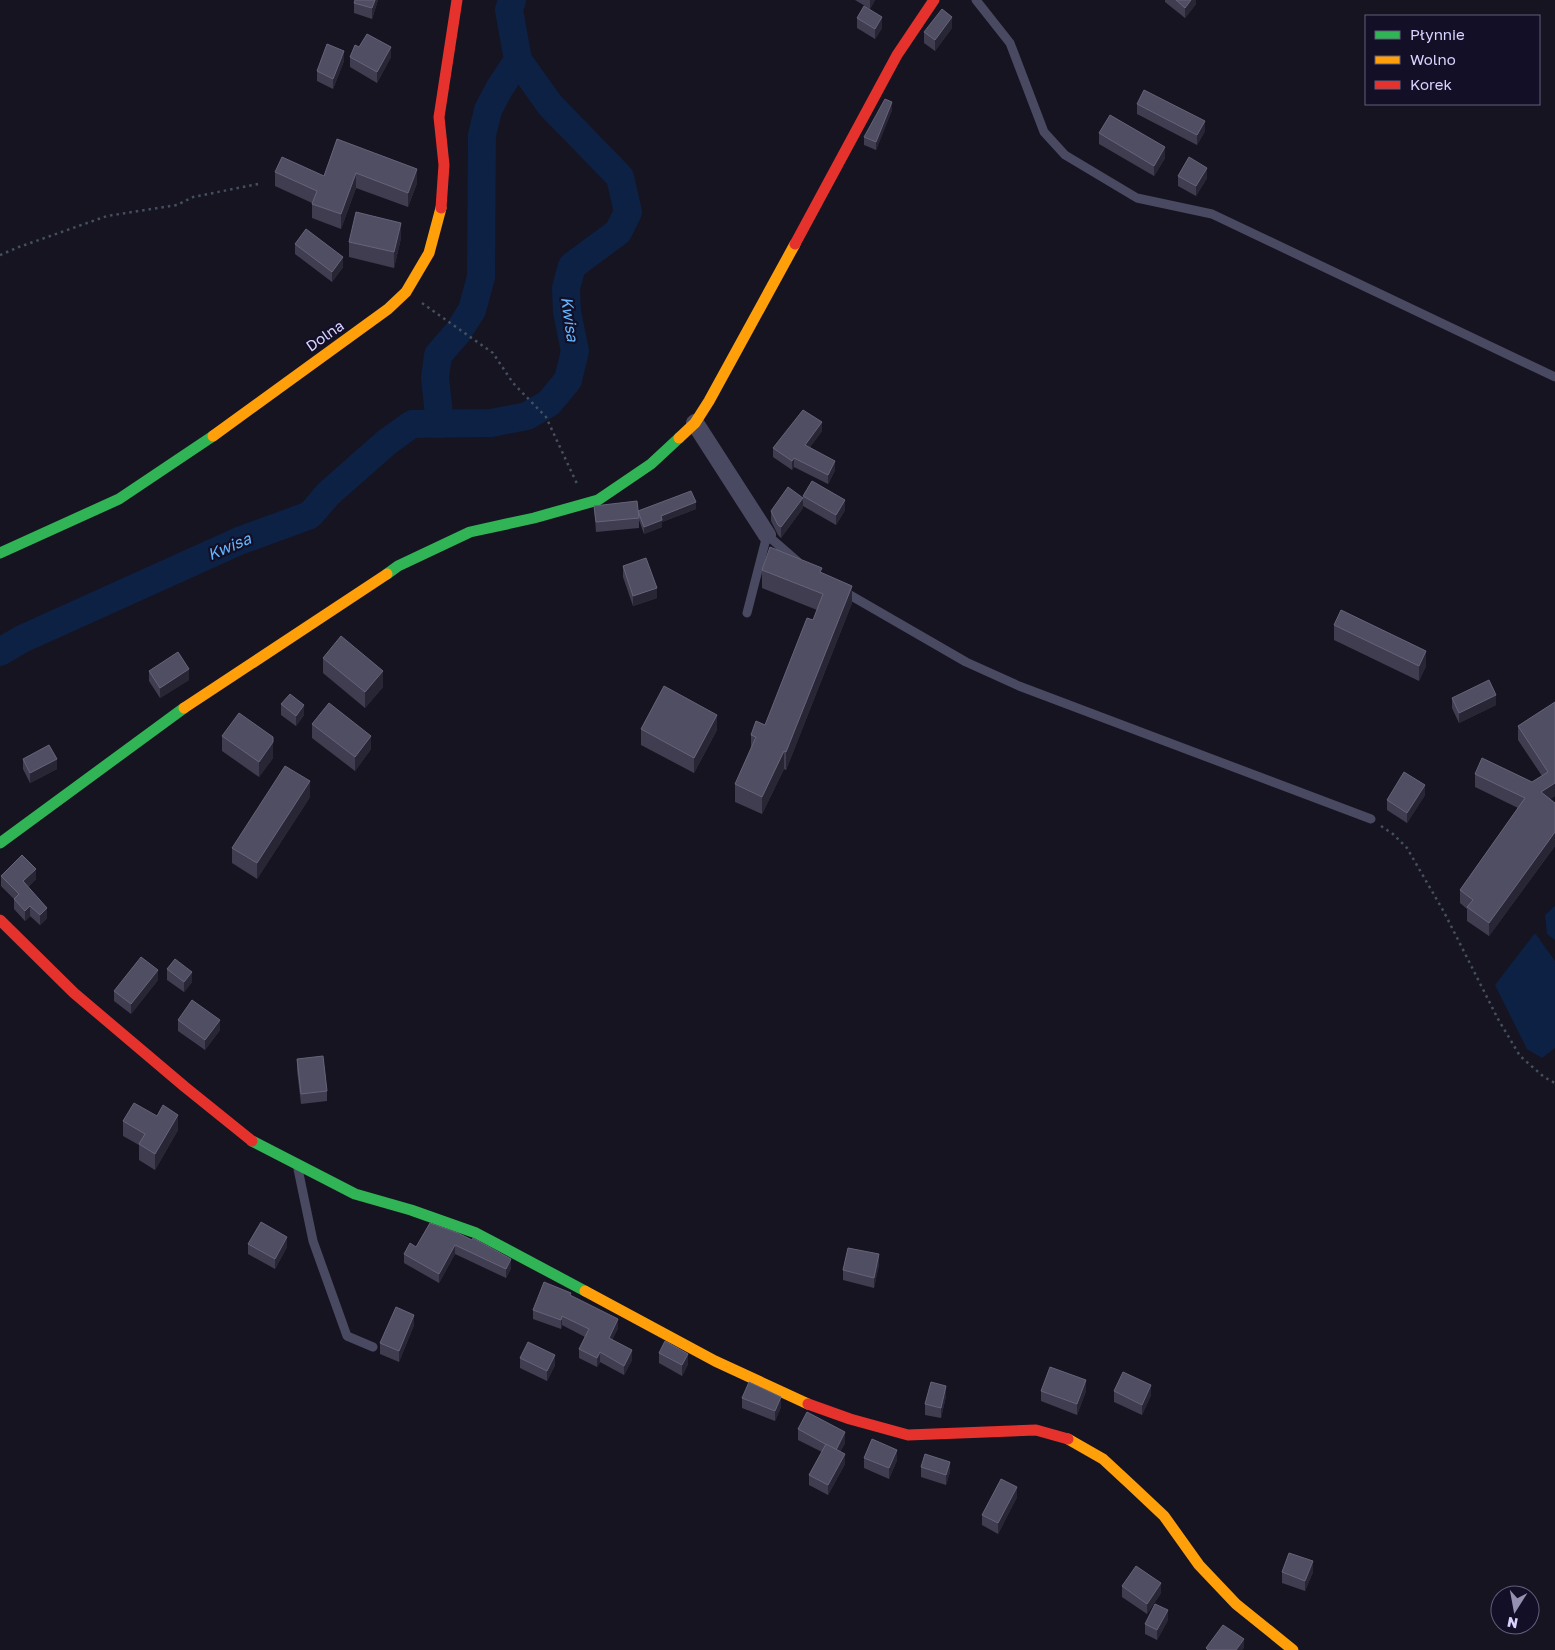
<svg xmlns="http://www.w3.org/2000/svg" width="1555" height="1650" viewBox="0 0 1555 1650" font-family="'Golos Text',sans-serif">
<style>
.water{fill:#0d2144}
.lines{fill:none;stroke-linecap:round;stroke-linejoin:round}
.river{stroke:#0d2144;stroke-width:28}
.path{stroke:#44505f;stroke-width:2.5;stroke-dasharray:2.5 4;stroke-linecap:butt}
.lane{stroke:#4a4962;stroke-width:9}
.street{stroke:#4a4962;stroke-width:18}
.fast{stroke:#30b455;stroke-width:11}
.slow{stroke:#ff9f0a;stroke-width:11}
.jam{stroke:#e5322d;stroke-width:11}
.wall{fill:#403d50}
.shaded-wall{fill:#282635}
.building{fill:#504e63;stroke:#66637b}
.labels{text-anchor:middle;stroke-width:4.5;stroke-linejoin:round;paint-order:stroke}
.street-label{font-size:15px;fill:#d9d4ff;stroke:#130f26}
.water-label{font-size:16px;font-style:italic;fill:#62b6ff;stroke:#130f26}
</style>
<rect width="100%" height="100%" fill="#161421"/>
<!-- water -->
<g class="water">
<polygon points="1555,906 1555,940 1547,934 1545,915"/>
<polygon points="1535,933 1555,961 1555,1048 1542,1058 1527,1049 1495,985"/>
</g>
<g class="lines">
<!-- river -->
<g class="river">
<polyline points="440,424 435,378 438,355 458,332 472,310 481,277 482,135 488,110 499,89 518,60"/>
<polyline points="0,652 22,639 239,541 310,515 328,494 387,442 412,424 491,423 527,416 549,403 568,380 575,351 567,312 566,288 572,266 618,232 628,212 620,177 550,105 518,60 509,10 512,0"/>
</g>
<!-- path -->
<g class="path">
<polyline points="0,255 19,247 107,216 177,205 193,197 258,184"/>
<polyline points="422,303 493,353 513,383 546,417 578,486"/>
<polyline points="1381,826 1393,834 1407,848 1444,912 1498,1019 1520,1056 1544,1077 1555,1083"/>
</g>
<!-- lane -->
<g class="lane">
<polyline points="976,0 1010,43 1044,132 1065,155 1137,198 1212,214 1555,377"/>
<polyline points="843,591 966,662 1019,686 1371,819"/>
<polyline points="747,613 767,535 798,562"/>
<polyline points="298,1169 313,1241 347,1336 373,1347"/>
</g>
<!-- street -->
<polyline class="street" points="695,423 767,535"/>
<!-- fast -->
<g class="fast">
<polyline points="0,553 119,499 213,436"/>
<polyline points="387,574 398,566 470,532 534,518 598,500 651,464 679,438"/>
<polyline points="0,843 184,708"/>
<polyline points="252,1141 355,1194 411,1210 476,1233 585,1291"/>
</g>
<!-- slow -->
<g class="slow">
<polyline points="213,436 388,309 406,292 429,253 441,208"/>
<polyline points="679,438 695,423 709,401 795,244"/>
<polyline points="184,708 387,574"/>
<polyline points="585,1291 715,1361 808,1404"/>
<polyline points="1068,1439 1103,1459 1130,1484 1164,1516 1199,1565 1236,1604 1293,1650"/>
</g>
<!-- jam -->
<g class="jam">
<polyline points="441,208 444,165 439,117 457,0"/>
<polyline points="795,244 897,55 934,0"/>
<polyline points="0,920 74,993 185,1087 252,1141"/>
<polyline points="808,1404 850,1419 908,1435 1036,1430 1068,1439"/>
</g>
</g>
<!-- wall -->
<g class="wall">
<polygon points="378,0 372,19 354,13 354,3"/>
<polygon points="855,0 875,0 870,9"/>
<polygon points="1165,0 1196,0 1196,4 1185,18 1165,2"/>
<polygon points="857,18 882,28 875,39 857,28"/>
<polygon points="952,28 935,51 924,43 924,32"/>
<polygon points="359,47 391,57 377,83 350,67 350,57"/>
<polygon points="344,61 333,89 317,81 317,71"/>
<polygon points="1137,104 1205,131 1197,145 1137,114"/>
<polygon points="892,110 876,150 864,145 864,137"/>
<polygon points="1099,133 1165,158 1154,176 1099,144"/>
<polygon points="337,139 417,183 408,207 356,188 341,229 312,218 312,203 275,186 275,172 324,176"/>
<polygon points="1178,176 1207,178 1196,196 1178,186"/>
<polygon points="401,238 394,268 349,257 349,242"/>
<polygon points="295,244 343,267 332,282 295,254"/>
<polygon points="822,431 810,447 835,470 828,484 794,467 792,470 773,457 773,448"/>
<polygon points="803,496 845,510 836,525 803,506"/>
<polygon points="594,506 638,511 696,509 662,522 662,527 644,534 639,520 639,528 596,532"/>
<polygon points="803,508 781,538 778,535 771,521 771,511"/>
<polygon points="623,566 657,598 633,606 623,577"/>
<polygon points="762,570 822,573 852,603 786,770 784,769 762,814 735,802 735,784 751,749 751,735 765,725 813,620 817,610 762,588"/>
<polygon points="1334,625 1426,666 1419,681 1334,640"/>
<polygon points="323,658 383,687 365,708 323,673"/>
<polygon points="149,671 189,680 160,698 149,681"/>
<polygon points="1452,698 1496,705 1459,723 1452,708"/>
<polygon points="1555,702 1555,796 1550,799 1555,803 1555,846 1489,936 1467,921 1467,909 1460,903 1460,890 1518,808 1475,787 1475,774 1532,782 1542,776 1518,740 1518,726"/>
<polygon points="281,704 304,715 296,726 281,715"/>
<polygon points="312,724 371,749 355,771 312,738"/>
<polygon points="641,729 717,730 694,773 641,745"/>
<polygon points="222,736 273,758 259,777 222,751"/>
<polygon points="23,759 57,769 30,783 23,769"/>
<polygon points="1425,795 1407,823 1387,810 1387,800"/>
<polygon points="310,797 257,879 232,863 232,848"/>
<polygon points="1,876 36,879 28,887 47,918 40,925 30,916 25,921 14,909 14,899 1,886"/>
<polygon points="167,969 192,982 184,992 167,980"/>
<polygon points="158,980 131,1014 114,1001 114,991"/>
<polygon points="178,1020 220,1030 205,1050 178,1031"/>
<polygon points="297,1059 327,1091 327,1101 301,1104 297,1070"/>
<polygon points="123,1121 178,1130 155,1170 139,1160 139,1145 123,1136"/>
<polygon points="430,1223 511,1268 506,1278 455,1254 439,1283 404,1263 404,1254 416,1247"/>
<polygon points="248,1244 287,1247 275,1269 248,1254"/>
<polygon points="879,1264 874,1288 843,1280 843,1270"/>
<polygon points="571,1296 618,1328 612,1340 632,1360 624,1375 600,1362 597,1367 579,1358 579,1349 585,1337 562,1325 561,1329 533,1319 533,1310"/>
<polygon points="414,1325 399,1362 380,1354 380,1343"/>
<polygon points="659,1353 688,1364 682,1376 659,1363"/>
<polygon points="520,1358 555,1365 547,1381 520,1368"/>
<polygon points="1041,1391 1086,1391 1077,1415 1041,1401"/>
<polygon points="1114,1391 1151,1395 1142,1415 1114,1402"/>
<polygon points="946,1396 941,1418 925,1415 925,1404"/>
<polygon points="742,1398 781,1407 775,1421 742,1408"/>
<polygon points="798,1429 845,1443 840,1452 845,1464 828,1495 809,1485 809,1475 822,1452 798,1440"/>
<polygon points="864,1458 897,1460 889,1479 864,1468"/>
<polygon points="921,1467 950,1472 946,1485 921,1477"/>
<polygon points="1017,1497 998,1534 982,1525 982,1515"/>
<polygon points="1282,1572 1313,1572 1305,1591 1282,1583"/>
<polygon points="1122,1586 1161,1593 1147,1614 1122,1597"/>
<polygon points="1168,1620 1157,1640 1145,1634 1145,1624"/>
</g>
<!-- shaded-wall -->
<g class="shaded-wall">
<polygon points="375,0 378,0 372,19 372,8"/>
<polygon points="870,0 875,0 870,9"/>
<polygon points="1191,0 1196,0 1196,4 1185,18 1185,8"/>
<polygon points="882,17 882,28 875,39 875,29"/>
<polygon points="952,17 952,28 935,51 935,40"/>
<polygon points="391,47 391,57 377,83 377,72"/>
<polygon points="344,51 344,61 333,89 333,79"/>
<polygon points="892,102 892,110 876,150 876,142"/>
<polygon points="1205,121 1205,131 1197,145 1197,135"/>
<polygon points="1165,147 1165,158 1154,176 1154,166"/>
<polygon points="1207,168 1207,178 1196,196 1196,186"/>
<polygon points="417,169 417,183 408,207 408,193"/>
<polygon points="356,173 356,188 341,229 341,214"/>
<polygon points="401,223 401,238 394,268 394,252"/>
<polygon points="343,257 343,267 332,282 332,272"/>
<polygon points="822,422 822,431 805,454 805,445"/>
<polygon points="794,458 794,467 792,470 792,461"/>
<polygon points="835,461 835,470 828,484 828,475"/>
<polygon points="803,498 803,508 781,538 781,527"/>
<polygon points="845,500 845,510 836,525 836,515"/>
<polygon points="696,502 696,509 662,522 662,527 644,534 644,527 661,516"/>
<polygon points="852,586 852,603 786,770 786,752"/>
<polygon points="657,588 657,598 633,606 633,596"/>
<polygon points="1426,651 1426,666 1419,681 1419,666"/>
<polygon points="189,669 189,680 160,698 160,688"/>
<polygon points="383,671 383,687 365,708 365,692"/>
<polygon points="1496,695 1496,705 1459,723 1459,713"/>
<polygon points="304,705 304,715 296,726 296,716"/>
<polygon points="717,715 717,730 694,773 694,758"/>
<polygon points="371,736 371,749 355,771 355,757"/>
<polygon points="273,742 273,758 259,777 259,762"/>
<polygon points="784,751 784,769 762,814 762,797"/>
<polygon points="57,759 57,769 30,783 30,773"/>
<polygon points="310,781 310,797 257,879 257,863"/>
<polygon points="1555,783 1555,796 1541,805 1541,792"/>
<polygon points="1425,785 1425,795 1407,823 1407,813"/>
<polygon points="1555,832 1555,846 1489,936 1489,923"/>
<polygon points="36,869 36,879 23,892 23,881"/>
<polygon points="30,906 30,916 25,921 25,911"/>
<polygon points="47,908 47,918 40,925 40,915"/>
<polygon points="158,970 158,980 131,1014 131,1004"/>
<polygon points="192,972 192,982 184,992 184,982"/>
<polygon points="220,1020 220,1030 205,1050 205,1040"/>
<polygon points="178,1115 178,1130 155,1170 155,1154"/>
<polygon points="287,1237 287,1247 275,1269 275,1259"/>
<polygon points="455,1245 455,1254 439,1283 439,1274"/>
<polygon points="879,1254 879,1264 874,1288 874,1278"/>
<polygon points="511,1259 511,1268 506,1278 506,1269"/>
<polygon points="414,1315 414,1325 399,1362 399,1351"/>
<polygon points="562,1316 562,1325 561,1329 561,1320"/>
<polygon points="618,1319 618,1328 609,1347 609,1338"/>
<polygon points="632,1350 632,1360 624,1375 624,1366"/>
<polygon points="600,1352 600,1362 597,1367 597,1358"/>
<polygon points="688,1354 688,1364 682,1376 682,1365"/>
<polygon points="555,1355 555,1365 547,1381 547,1371"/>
<polygon points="1086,1380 1086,1391 1077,1415 1077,1404"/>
<polygon points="1151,1385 1151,1395 1142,1415 1142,1405"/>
<polygon points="946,1386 946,1396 941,1418 941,1408"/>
<polygon points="781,1397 781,1407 775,1421 775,1411"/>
<polygon points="845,1432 845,1443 836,1460 836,1450"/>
<polygon points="897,1450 897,1460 889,1479 889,1468"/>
<polygon points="845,1454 845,1464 828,1495 828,1485"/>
<polygon points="950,1462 950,1472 946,1485 946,1475"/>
<polygon points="1017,1487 1017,1497 998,1534 998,1523"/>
<polygon points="1313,1561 1313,1572 1305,1591 1305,1581"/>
<polygon points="1161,1583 1161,1593 1147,1614 1147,1604"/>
<polygon points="1168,1610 1168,1620 1157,1640 1157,1630"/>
<polygon points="1244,1639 1244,1648 1242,1650 1236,1650"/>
</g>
<!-- building -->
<g class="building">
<polygon points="355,0 375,0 372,8 354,3"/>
<polygon points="1176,0 1191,0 1185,8"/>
<polygon points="864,6 882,17 875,29 857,18"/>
<polygon points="942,9 952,17 935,40 924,32"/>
<polygon points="367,34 391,47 377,72 350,57 355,45 359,47"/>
<polygon points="327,44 344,51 333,79 317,71"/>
<polygon points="1144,90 1205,121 1197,135 1137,104"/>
<polygon points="885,99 892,102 876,142 864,137"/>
<polygon points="1110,115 1165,147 1154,166 1099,133"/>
<polygon points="337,139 417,169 408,193 356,173 341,214 312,204 317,191 275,172 282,157 324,176"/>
<polygon points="1189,157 1207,168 1196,186 1178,176"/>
<polygon points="356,212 401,223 394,252 349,242"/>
<polygon points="306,229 343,257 332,272 295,244"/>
<polygon points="803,410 822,422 805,445 835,461 828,475 794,458 792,461 773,448"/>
<polygon points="812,481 845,500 836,515 803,496"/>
<polygon points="788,487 803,498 781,527 778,525 771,511"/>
<polygon points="691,491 696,502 661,516 662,520 644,527 638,511"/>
<polygon points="637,501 639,518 596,522 594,506"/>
<polygon points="770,547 822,568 820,572 852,586 786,752 784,751 762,797 735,784 756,737 751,735 756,721 765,725 807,618 813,620 823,594 762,570"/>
<polygon points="646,558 657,588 633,596 623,566"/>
<polygon points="1341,610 1426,651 1419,666 1334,625"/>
<polygon points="341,636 383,671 365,692 323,658"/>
<polygon points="178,652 189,669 160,688 149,671"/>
<polygon points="1489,680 1496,695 1459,713 1452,698"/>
<polygon points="664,686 717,715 694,758 641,729"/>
<polygon points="290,694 304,705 296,716 281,704"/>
<polygon points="1555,702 1555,783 1541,792 1555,803 1555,832 1489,923 1467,907 1473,900 1460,890 1525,798 1475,774 1482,758 1532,782 1548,772 1518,726"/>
<polygon points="329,703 371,736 355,757 312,724"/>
<polygon points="239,713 273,737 273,742 259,762 222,736"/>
<polygon points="49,745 57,759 30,773 23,759"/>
<polygon points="285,766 310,781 257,863 232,848"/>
<polygon points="1404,772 1425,785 1407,813 1387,800"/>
<polygon points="22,855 36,869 23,881 47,908 40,915 30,906 25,911 14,899 19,894 1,876"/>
<polygon points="141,957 158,970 131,1004 114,991"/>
<polygon points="175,959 192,972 184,982 167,969"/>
<polygon points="192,1000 220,1020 205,1040 178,1020"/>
<polygon points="323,1056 327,1091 301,1094 297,1059"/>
<polygon points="134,1103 157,1116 163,1105 178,1115 155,1154 139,1144 145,1134 123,1121"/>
<polygon points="261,1222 287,1237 275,1259 248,1244"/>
<polygon points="430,1223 458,1233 472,1240 473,1238 511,1259 506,1269 455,1245 439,1274 404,1254 410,1243 416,1247"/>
<polygon points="848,1248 879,1254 874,1278 843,1270"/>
<polygon points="544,1282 571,1293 570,1295 618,1319 609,1338 632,1350 624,1366 600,1352 597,1358 579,1349 589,1329 562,1316 561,1320 533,1310"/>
<polygon points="396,1307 414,1315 399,1351 380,1343"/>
<polygon points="665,1341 688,1354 682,1365 659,1353"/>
<polygon points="528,1342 555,1355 547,1371 520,1358"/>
<polygon points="1050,1367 1086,1380 1077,1404 1041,1391"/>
<polygon points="1123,1372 1151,1385 1142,1405 1114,1391"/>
<polygon points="749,1382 781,1397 775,1411 742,1398"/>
<polygon points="931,1382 946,1386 941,1408 925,1404"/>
<polygon points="807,1412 845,1432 836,1450 798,1429"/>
<polygon points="872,1439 897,1450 889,1468 864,1458"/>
<polygon points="826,1444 845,1454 828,1485 809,1475"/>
<polygon points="925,1454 950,1462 946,1475 921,1467"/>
<polygon points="1001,1479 1017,1487 998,1523 982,1515"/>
<polygon points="1289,1553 1313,1561 1305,1581 1282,1572"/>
<polygon points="1136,1566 1161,1583 1147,1604 1122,1586"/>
<polygon points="1155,1604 1168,1610 1157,1630 1145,1624"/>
<polygon points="1223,1625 1244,1639 1236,1650 1208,1650 1206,1648"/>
</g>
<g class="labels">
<!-- street labels -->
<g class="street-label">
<text transform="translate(325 336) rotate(-35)" y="5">Dolna</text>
</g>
<!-- water labels -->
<g class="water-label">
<text transform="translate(570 319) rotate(82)" y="6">Kwisa</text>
<text transform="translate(229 546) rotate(-23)" y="6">Kwisa</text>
</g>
</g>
<!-- legend -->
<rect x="1365" y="15" width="175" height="90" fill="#130f26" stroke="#625e7d"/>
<rect x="1375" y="31" width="25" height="8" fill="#30b455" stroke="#625e7d"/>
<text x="1410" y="40" font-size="15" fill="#d9d4ff">Płynnie</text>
<rect x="1375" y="56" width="25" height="8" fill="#ff9f0a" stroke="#625e7d"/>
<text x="1410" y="65" font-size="15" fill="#d9d4ff">Wolno</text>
<rect x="1375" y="81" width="25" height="8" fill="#e5322d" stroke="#625e7d"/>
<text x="1410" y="90" font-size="15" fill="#d9d4ff">Korek</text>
<!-- north arrow -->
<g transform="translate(1515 1610) rotate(191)"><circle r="24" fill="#130f26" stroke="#625e7d"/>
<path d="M0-4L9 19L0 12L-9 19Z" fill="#9591b1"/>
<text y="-8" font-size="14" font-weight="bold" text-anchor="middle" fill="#d9d4ff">N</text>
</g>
</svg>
